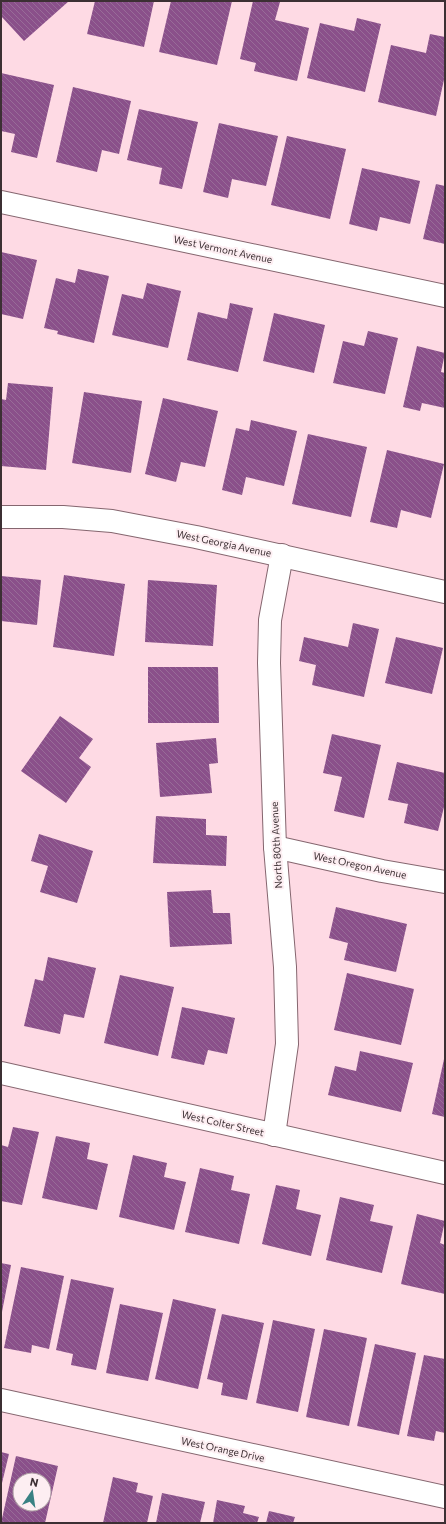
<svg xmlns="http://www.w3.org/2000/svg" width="446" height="1524" viewBox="0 0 446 1524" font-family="Commissioner,sans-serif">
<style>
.building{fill:url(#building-back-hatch);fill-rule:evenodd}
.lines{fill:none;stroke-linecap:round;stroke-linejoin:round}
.minor-casing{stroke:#85666f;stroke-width:24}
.minor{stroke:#fff;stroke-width:22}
.labels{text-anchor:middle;stroke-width:4;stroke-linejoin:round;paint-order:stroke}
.street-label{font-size:10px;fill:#3c2f33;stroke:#fdeef2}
</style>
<defs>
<pattern id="building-back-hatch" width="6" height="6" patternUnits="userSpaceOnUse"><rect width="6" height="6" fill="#8a508a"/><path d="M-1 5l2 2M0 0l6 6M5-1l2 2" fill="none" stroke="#986c98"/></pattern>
</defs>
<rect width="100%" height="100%" fill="#fedae4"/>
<!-- building -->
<g class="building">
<polygon points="1,1 69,1 24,41 1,16"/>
<polygon points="95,1 154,1 144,47 87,34"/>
<polygon points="171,1 232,1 217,65 159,52"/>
<polygon points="253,1 280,2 275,20 309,28 297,81 254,71 256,63 240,59"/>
<polygon points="357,18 381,24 365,92 307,78 320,23 354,31"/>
<polygon points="430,34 445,37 445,75 436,116 378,102 391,45 426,53"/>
<polygon points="1,73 54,85 37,158 11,152 15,134 1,131"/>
<polygon points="73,87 131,101 119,154 102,150 97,172 56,162"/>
<polygon points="139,109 198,122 182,189 159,184 162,168 127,160"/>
<polygon points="219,123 278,136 266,186 232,179 228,198 203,192"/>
<polygon points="287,136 346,149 330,219 271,205"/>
<polygon points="362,168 420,181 410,224 380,217 377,231 349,224"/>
<polygon points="436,184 445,186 445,244 423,239"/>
<polygon points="1,252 37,260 23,319 1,314"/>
<polygon points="78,269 109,276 94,343 57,334 58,331 44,328 56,278 75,283"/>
<polygon points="147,283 181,291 168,348 112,335 122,294 143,299"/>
<polygon points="230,303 253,308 238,372 187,360 198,312 227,319"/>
<polygon points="274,313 325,325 314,373 263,361"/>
<polygon points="368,331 398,338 385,394 333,383 343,341 364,346"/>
<polygon points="417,346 445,353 441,372 445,373 445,408 422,403 420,411 403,407"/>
<polygon points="8,383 53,387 46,470 1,466 1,399 6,400"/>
<polygon points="84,392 142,401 131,473 72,463"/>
<polygon points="163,398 218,411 205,467 181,462 176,482 145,474"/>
<polygon points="251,420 297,431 284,486 246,477 242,495 222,490 236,428 249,431"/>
<polygon points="308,434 367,447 351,517 292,504"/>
<polygon points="387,450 444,464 431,518 401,510 397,528 370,522"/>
<polygon points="64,575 125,584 114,656 53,647"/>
<polygon points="1,576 41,580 37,625 1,621"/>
<polygon points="148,580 217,585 213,646 145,642"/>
<polygon points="353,623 379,629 364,697 312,685 316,665 299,661 304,637 348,647"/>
<polygon points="396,637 443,648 432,694 385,683"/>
<polygon points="148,667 218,667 219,723 148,723"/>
<polygon points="60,716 93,739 79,758 91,767 66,803 21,771"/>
<polygon points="332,734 381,745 364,818 334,811 342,777 323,773"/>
<polygon points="216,738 218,763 209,764 212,793 160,797 156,743"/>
<polygon points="397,762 445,773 445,803 438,831 404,823 408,804 388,800"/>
<polygon points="156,816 206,819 206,835 227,836 226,866 153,863"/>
<polygon points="39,834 93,851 77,903 40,892 48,866 31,861"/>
<polygon points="211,890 213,913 230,913 232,944 170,947 167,892"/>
<polygon points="336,907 407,924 396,972 344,960 348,943 329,938"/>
<polygon points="48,957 96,968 84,1018 64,1014 60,1034 24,1026 35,979 43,981"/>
<polygon points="347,973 414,989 401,1045 334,1030"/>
<polygon points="120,975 174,987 158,1056 104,1043"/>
<polygon points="182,1007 235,1018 227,1054 208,1050 204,1065 171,1058"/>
<polygon points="360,1051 413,1063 401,1112 328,1095 335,1066 356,1071"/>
<polygon points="444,1059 445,1059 445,1117 432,1114"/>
<polygon points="13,1127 39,1132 22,1205 1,1201 1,1145 8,1147"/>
<polygon points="56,1136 90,1143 87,1159 108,1164 97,1210 42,1198"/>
<polygon points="133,1155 167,1163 164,1177 186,1182 174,1230 119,1217"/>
<polygon points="200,1168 234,1176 231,1190 250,1194 239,1244 185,1232"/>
<polygon points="276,1185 300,1190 296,1209 321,1215 311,1256 262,1244"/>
<polygon points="340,1197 374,1205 370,1221 393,1226 382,1273 326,1260"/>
<polygon points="417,1214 445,1221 440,1243 445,1245 445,1294 401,1284"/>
<polygon points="1,1263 11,1265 2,1312 1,1312"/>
<polygon points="21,1267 64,1276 49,1349 32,1345 31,1353 4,1348"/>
<polygon points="71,1279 114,1288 96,1370 71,1365 73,1354 56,1350"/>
<polygon points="173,1299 216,1309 198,1389 155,1379"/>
<polygon points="120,1304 163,1313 148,1381 106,1373"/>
<polygon points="222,1314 264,1323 247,1400 221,1395 223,1383 207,1379"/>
<polygon points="273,1320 315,1329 298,1412 256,1403"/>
<polygon points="324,1329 367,1338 349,1426 306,1417"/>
<polygon points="375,1344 416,1353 399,1435 357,1426"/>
<polygon points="424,1355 445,1359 445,1433 436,1431 434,1441 407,1436"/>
<polygon points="1,1452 9,1454 2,1483 1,1483"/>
<path d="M 16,1456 L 58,1466 L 45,1523 L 1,1523 ZM 20,1480 L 44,1480 L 44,1504 L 20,1504 Z"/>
<polygon points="113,1477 138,1483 136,1492 153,1496 147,1523 103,1523"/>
<polygon points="162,1493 205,1502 200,1523 156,1523"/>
<polygon points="217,1500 245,1506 243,1513 259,1517 257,1523 213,1523"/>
<polygon points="269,1511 295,1517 293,1523 266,1523"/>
</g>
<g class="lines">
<defs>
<g id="minor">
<polyline points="1,202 445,296"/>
<polyline points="1,517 63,517 112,521 196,537 445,592"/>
<polyline points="275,847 382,871 445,882"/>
<polyline points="1,1073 445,1173"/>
<polyline points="274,1135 287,1044 285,967 275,847 269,663 270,620 282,555"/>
<polyline points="1,1400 445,1497"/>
</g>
</defs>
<!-- minor casing -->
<use href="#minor" class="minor-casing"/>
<!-- minor -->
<use href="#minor" class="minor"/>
</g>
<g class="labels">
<!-- street labels -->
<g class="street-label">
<text transform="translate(223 249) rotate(12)" y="4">West Vermont Avenue</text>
<text transform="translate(224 543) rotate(12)" y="4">West Georgia Avenue</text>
<text transform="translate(276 845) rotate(-93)" y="4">North 80th Avenue</text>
<text transform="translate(360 865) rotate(12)" y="4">West Oregon Avenue</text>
<text transform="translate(223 1123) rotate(13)" y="4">West Colter Street</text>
<text transform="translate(223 1449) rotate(12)" y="4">West Orange Drive</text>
</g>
</g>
<!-- border -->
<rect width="446" height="1524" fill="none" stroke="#3c2f33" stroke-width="4"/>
<!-- north arrow -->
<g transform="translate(32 1492) rotate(13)"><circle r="19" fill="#fdeef2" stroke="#b0a2a6"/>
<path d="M0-3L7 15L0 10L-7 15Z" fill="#398183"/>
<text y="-6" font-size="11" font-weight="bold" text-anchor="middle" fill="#3c2f33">N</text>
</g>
</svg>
